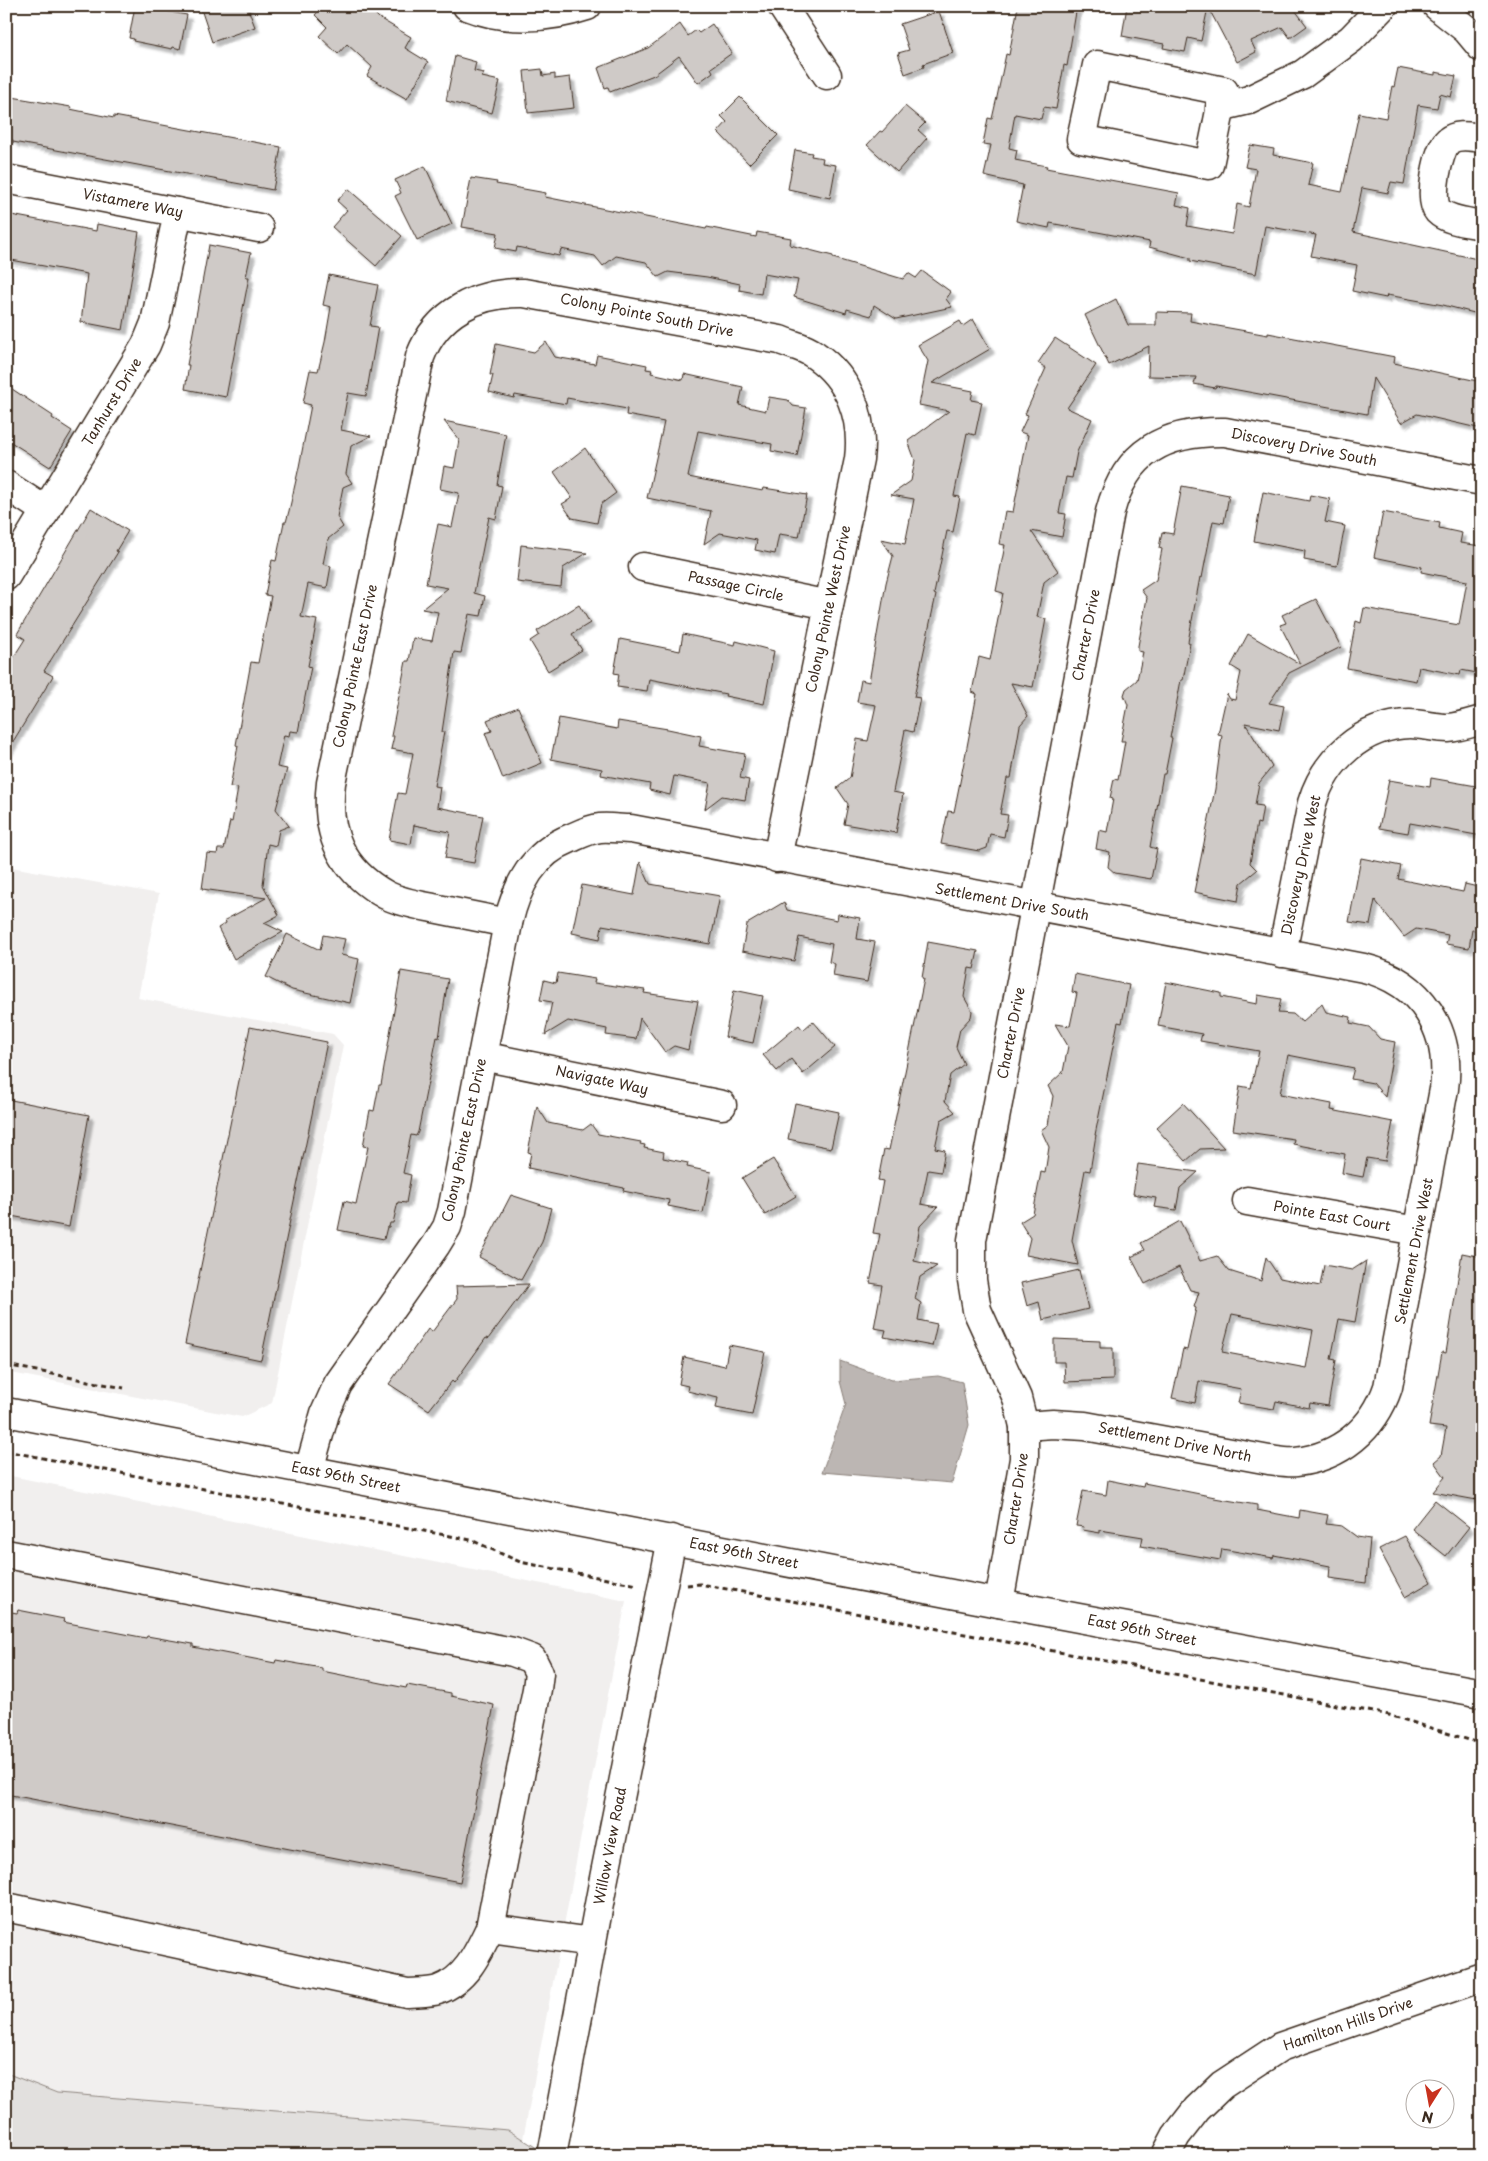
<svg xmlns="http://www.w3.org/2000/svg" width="1488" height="2161" viewBox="0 0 1488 2161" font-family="'Playpen Sans',sans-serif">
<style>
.built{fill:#f1efee}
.green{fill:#e2e0de;stroke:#8e857e}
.water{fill:#bcb6b3;stroke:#887e77}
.building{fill:#cfcac7;stroke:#3b2a1e;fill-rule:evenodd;filter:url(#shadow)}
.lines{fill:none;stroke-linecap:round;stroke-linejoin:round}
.minor-casing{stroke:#3b2a1e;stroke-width:31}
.major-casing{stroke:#3b2a1e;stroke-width:31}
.path{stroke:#3b2a1e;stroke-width:3;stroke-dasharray:5 4;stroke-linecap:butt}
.minor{stroke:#fff;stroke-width:28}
.major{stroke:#fff;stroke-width:28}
.labels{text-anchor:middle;stroke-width:4;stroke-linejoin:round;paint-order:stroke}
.street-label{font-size:14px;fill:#3b2a1e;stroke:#fff}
</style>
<defs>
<filter id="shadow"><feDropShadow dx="4.5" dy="4.5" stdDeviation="1" flood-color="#0004"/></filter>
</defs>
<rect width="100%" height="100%" fill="#fff"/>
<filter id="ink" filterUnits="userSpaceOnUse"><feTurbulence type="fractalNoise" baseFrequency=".02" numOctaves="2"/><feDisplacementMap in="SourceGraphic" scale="10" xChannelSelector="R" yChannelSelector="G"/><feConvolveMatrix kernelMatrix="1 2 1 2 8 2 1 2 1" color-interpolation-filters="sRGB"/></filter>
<g filter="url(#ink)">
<!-- built -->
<g class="built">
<polygon points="6,866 159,894 138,998 333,1034 343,1045 272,1403 242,1417 6,1372"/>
<polygon points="6,1475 626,1601 523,2139 507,2130 57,2093 6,2073"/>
</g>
<!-- green -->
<polygon class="green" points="6,2073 57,2093 508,2130 548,2155 6,2155"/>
<!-- water -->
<polygon class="water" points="840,1361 892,1380 938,1376 962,1382 969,1425 952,1483 822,1472 846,1404 840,1381"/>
<!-- building -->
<g class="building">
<polygon points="135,6 187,15 180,49 173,47 172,49 133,41 134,39 129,38"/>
<polygon points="200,6 247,6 255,27 212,42"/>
<polygon points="323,6 367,6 379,18 411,37 405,48 428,62 407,99 367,76 372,67 347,44 338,54 319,36 327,27 315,15"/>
<polygon points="1018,6 1077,6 1067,66 1064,65 1056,109 1044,107 1041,119 1015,114 1009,148 1017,150 1015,160 1047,166 1046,168 1179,193 1176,205 1190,208 1187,226 1232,234 1237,204 1249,207 1256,169 1245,167 1250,145 1274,149 1273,155 1313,163 1308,185 1342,192 1359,113 1386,118 1392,86 1394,87 1398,68 1435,75 1435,72 1456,76 1451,97 1440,94 1437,108 1418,105 1404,184 1391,182 1388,193 1362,188 1353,232 1482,260 1482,315 1443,305 1387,295 1386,298 1352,291 1357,265 1311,256 1316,235 1265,226 1256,274 1190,261 1190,258 1149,247 1150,242 1050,223 1049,228 1016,221 1023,185 984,176 991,145 983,144 988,118 992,119 997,97 1006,54 1009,55"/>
<polygon points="1127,6 1292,6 1307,26 1290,38 1282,27 1251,41 1256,52 1237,62 1208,7 1201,41 1188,38 1185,52 1163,48 1164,44 1122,36"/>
<polygon points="939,11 953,53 923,64 924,67 905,74 898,53 909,50 900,24"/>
<polygon points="680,24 688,36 696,30 699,33 712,24 732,53 711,68 713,72 698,83 679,56 654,75 610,92 608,87 605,88 598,68 648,48"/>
<polygon points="455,56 476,62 474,71 484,73 482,77 500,81 492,113 446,101"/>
<polygon points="542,69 543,76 555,74 555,79 570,77 574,108 528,113 524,71"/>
<polygon points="6,96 71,107 70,109 114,118 114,116 281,147 273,190 13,142 13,140 6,138"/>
<polygon points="740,97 778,135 749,164 718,132 727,122 721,116"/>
<polygon points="905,106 925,123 918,130 927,138 897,172 867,145 880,131 882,132"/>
<polygon points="795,150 812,153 811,156 823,158 822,163 836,165 830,198 788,189"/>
<polygon points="425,166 452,224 417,240 395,196 401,193 395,180"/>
<polygon points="471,178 497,182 496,184 546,193 545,197 706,229 707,227 756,237 757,232 791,238 790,245 833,256 833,258 903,279 908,273 916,278 922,271 951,292 946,299 952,307 896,319 874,305 871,316 847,309 846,313 794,297 798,280 764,274 761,294 739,290 740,284 707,277 668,272 658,277 646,262 616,256 603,266 595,256 561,249 559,256 517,247 516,252 495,248 498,233 462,227"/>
<polygon points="348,189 402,236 376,266 332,227 347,210 337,201"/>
<polygon points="6,214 96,231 97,224 139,232 123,330 81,322 87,274 6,259"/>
<polygon points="209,245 251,253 246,277 249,277 226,397 185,389 189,365 187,365"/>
<polygon points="329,275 378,285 370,326 378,327 366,396 348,393 341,430 371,436 351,446 346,474 352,483 343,487 337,517 343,527 328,539 323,564 331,566 327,588 308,584 301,617 317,620 308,666 311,667 298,732 290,731 289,736 284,735 277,767 287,769 276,809 289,826 279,830 276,846 268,844 263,885 279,915 264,923 283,932 234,959 218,928 226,923 225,920 266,898 202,889 207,853 217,854 218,849 224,849 230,821 232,822 238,788 230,787 238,746 236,745 251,662 258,663 271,596 265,595 272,560 276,561 284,522 286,522 289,511 299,467 311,405 303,403 310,370 318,371 325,342 331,307 323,305"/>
<polygon points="1116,299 1128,325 1156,325 1156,312 1191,313 1190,321 1268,335 1268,333 1395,357 1394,363 1482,382 1482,429 1417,414 1401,423 1373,378 1367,414 1216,386 1215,388 1194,384 1196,377 1148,376 1149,346 1109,365 1085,315"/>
<polygon points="973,319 990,349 932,383 973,391 971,400 982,402 975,435 967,433 954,496 960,497 953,532 947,531 934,594 936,595 914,697 920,698 913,732 905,730 893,792 903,794 896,833 844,824 848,804 837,788 850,778 857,739 868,741 876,705 857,702 861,680 869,682 886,583 893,556 881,539 905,544 914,499 891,495 911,481 915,460 908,441 949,411 919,405 928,361 918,345 960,321 963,326"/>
<polygon points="1055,338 1096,365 1067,408 1092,419 1077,452 1072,478 1066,477 1059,513 1066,514 1062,537 1031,531 1058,571 1044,582 1037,617 1046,619 1033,687 1011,683 1028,716 1020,725 1011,778 1007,778 1000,814 1008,815 1004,837 990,834 987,848 979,851 941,844 948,811 954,812 966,752 977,694 972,692 979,657 990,660 1003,593 996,591 1005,545 999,544 1005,511 1013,512 1028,435 1020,432 1028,415 1025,414 1046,368 1038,363"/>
<polygon points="546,342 555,357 595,364 597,355 647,365 646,369 652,370 651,373 683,380 684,374 743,387 739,405 766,411 769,397 788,400 793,406 806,408 797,456 771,451 772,444 698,431 688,477 763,491 764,488 807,495 799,537 779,534 775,554 755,550 757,540 720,533 704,544 711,511 647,498 664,422 626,415 627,409 567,398 566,404 515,395 514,398 489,392 493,375 490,375 496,344 534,352"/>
<polygon points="6,385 53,416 52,418 72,431 50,467 6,439"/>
<polygon points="444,421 506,434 497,485 502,486 496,519 489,517 474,593 485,596 481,616 469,614 461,653 454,652 442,732 444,732 434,786 440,787 437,807 483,816 474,863 445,858 450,832 414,825 411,844 389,840 398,793 405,794 413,753 391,749 394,736 391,736 406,661 409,661 413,638 432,641 438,612 422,609 448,588 426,584 438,524 452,527 459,493 440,489 444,466 454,468 459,440"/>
<polygon points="585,448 616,493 601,504 597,523 572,518 562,504 572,498 554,472"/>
<polygon points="1182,486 1229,495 1224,523 1213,521 1202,578 1200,577 1188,642 1190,643 1183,680 1181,680 1170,738 1172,738 1165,774 1163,774 1150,847 1157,849 1151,879 1115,873 1108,867 1110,852 1096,849 1099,830 1107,832 1113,799 1110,798 1114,779 1118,780 1125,741 1121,741 1128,705 1124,695 1126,689 1137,680 1143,652 1138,651 1138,646 1147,598 1141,590 1156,580 1162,549 1159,548 1162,532 1173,534"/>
<polygon points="1263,492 1309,501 1310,495 1330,499 1325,522 1345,526 1337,566 1304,560 1305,551 1254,541"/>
<polygon points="91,508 128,531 116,551 118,552 44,671 53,676 6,753 6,669 25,639 17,634"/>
<polygon points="1383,512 1440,523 1439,528 1462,533 1460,543 1482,546 1482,649 1477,673 1461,670 1460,675 1419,667 1416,681 1347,668 1356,621 1361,623 1364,608 1459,625 1467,581 1421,572 1422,567 1374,557"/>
<polygon points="521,545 587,553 563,568 561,587 517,582"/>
<polygon points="1316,599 1341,647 1289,673 1269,703 1284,706 1279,730 1245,723 1272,767 1259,783 1255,805 1263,806 1260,824 1257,823 1250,863 1257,870 1241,883 1238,901 1194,892 1215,789 1222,735 1218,734 1227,694 1230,699 1235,700 1241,672 1231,666 1248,634 1300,664 1280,625 1286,623 1282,615"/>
<polygon points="579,605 590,623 572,634 582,650 548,671 530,641 539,635 537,631"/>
<polygon points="683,634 735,645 736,641 774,651 764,704 725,696 726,694 649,679 647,691 617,687 619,674 614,673 620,639 680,651"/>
<polygon points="518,707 542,763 503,779 485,733 492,731 487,720"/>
<polygon points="559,718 617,729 618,721 668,729 701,736 699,746 745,754 740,778 749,780 745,800 722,796 705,809 710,783 674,776 670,795 649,790 650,784 601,775 602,769 551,759"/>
<polygon points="1431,778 1482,787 1482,836 1410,823 1408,833 1379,828 1389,780 1430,787"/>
<polygon points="1361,858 1401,866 1398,879 1463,892 1465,884 1482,888 1482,931 1472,930 1469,948 1446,944 1448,935 1416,929 1404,937 1375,900 1370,925 1349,922"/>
<polygon points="640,862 650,884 720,896 710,944 602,925 600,939 572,933 582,885 634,895"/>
<polygon points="784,902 787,910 837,920 838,914 860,918 857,939 875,942 867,982 833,976 835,964 829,962 832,944 799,937 794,961 742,951 747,924"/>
<polygon points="287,934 320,950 323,935 345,939 341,955 359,959 350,1003 292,990 266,977"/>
<polygon points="928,942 978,951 974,969 969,968 964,997 972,1011 971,1017 960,1029 956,1047 964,1064 950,1075 945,1101 955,1112 941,1120 935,1148 945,1150 941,1172 928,1170 921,1204 938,1207 920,1226 914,1261 937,1266 920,1277 915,1299 921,1303 918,1320 937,1324 932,1346 884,1337 886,1330 874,1328 882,1285 870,1283 880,1234 873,1233 883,1181 878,1180 884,1149 889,1150 924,979 922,978"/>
<polygon points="401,971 448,979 439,1038 437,1037 418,1132 416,1136 411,1135 403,1173 411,1175 406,1203 398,1202 393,1223 390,1223 389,1227 387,1227 384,1239 338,1230 344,1201 356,1204 368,1147 363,1146 370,1110 374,1111 379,1085 381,1085"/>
<polygon points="558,973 595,979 594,983 645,990 644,993 698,1001 688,1050 674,1046 665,1052 640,1018 636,1039 606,1035 607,1029 568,1021 545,1035 552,1002 540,1000 544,980 556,983"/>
<polygon points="1075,974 1129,985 1122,1023 1118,1022 1095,1135 1096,1135 1090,1171 1085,1170 1072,1240 1078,1265 1026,1255 1030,1238 1020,1222 1033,1214 1041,1172 1045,1173 1049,1147 1041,1130 1048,1125 1053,1096 1048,1086 1063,1072 1068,1046 1055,1024 1070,1026 1077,993 1072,992"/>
<polygon points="1166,982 1221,993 1221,997 1257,1004 1258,995 1281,999 1278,1013 1293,1014 1302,1022 1322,1004 1326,1012 1351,1017 1350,1023 1369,1027 1380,1039 1395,1042 1385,1097 1373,1083 1351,1079 1354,1068 1288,1055 1280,1094 1332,1104 1331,1110 1393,1122 1385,1161 1367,1158 1363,1177 1342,1173 1345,1154 1293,1144 1294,1139 1233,1130 1240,1086 1251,1088 1259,1051 1200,1041 1202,1034 1158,1026"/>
<polygon points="734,990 763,996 753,1043 725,1037"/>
<polygon points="813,1021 835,1047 803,1074 791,1059 777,1071 763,1055 799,1025 803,1030"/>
<polygon points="250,1027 327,1042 261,1360 185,1344"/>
<polygon points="6,1099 89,1115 69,1227 6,1215"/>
<polygon points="795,1103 839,1112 831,1148 788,1139"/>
<polygon points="1183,1103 1224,1148 1200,1149 1186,1161 1156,1128"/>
<polygon points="537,1106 548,1123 583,1130 591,1124 598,1134 641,1142 640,1144 645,1145 644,1148 664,1152 663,1158 688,1163 687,1167 711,1172 703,1213 668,1206 669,1200 623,1191 624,1188 528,1168 531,1153 528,1152"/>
<polygon points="773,1159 796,1196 765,1215 742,1178"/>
<polygon points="1138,1164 1198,1172 1180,1188 1176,1210 1154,1207 1156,1198 1133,1194"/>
<polygon points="511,1195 551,1208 542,1242 521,1280 479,1257"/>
<path d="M 1180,1221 L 1200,1261 L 1217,1256 L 1229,1271 L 1261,1281 L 1266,1257 L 1280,1278 L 1320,1286 L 1324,1265 L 1352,1270 L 1366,1261 L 1355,1322 L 1339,1319 L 1331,1359 L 1336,1360 L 1328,1406 L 1310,1403 L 1309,1408 L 1276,1401 L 1274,1409 L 1238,1403 L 1241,1389 L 1199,1381 L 1195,1403 L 1172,1398 L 1183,1349 L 1187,1350 L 1196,1308 L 1194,1307 L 1199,1292 L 1190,1290 L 1179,1267 L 1145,1284 L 1131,1257 L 1145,1250 L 1141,1243 ZM 1232,1314 L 1313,1330 L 1306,1368 L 1222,1352 Z"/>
<polygon points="1462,1253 1482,1257 1482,1501 1433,1492 1445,1477 1434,1462 1441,1456 1446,1428 1429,1426 1442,1352 1446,1353"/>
<polygon points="1079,1270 1088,1309 1043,1320 1039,1302 1027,1306 1021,1283"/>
<polygon points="529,1284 488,1339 486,1338 454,1383 452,1381 429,1410 389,1384 428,1329 432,1332 457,1299 456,1286"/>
<polygon points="1054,1339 1100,1341 1100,1348 1113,1348 1113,1380 1065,1382 1064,1362 1054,1362"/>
<polygon points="729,1345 765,1352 752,1415 716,1408 718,1398 687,1391 688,1386 679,1384 684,1357 725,1366"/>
<polygon points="1108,1480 1143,1487 1144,1483 1215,1497 1214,1498 1257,1505 1257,1510 1299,1518 1300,1510 1328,1515 1326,1524 1342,1526 1357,1537 1370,1539 1366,1583 1329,1578 1330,1566 1274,1555 1273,1558 1222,1549 1220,1560 1141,1546 1143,1537 1100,1530 1100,1533 1083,1530 1084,1527 1076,1526 1083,1491 1106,1495"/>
<polygon points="1435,1500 1469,1527 1446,1556 1412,1529"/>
<polygon points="1405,1536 1431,1582 1405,1597 1379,1549"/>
<polygon points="18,1610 64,1619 63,1622 146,1638 147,1636 193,1644 193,1647 275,1663 276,1660 322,1668 322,1671 406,1688 407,1685 451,1693 451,1696 494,1705 460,1882 6,1794 6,1611 17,1613"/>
</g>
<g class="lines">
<defs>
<g id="minor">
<path d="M 467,6 C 505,21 548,19 587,6"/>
<polyline points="782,6 827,75"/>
<polyline points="1437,6 1467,30 1482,48"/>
<polygon points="1097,65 1224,91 1209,165 1081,139"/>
<polyline points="1220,107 1249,100 1303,74 1351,39 1383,6"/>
<path d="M 1482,138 C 1471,137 1458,133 1448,141 C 1438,150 1428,200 1438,211 C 1448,221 1468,222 1482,225"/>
<polyline points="6,179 259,228"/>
<polyline points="6,485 46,511"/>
<polyline points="643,567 829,605"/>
<polyline points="6,576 146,345 155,323 178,212"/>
<path d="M 508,923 C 483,918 458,913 433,908 C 418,905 400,902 386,895 C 341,870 325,832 331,783 L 420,357 C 437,312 478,292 524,293 L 780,340 C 792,345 805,347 815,355 C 850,379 864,418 859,459 L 777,858"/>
<path d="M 1282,953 L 1312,803 C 1325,760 1362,725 1410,724 C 1423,724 1435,728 1448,728 C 1460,727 1471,723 1482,720"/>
<polyline points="482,1056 722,1105"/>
<polyline points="1247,1201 1417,1231"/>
<path d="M 309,1470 L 325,1413 L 338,1384 L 436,1245 L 447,1227 L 452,1211 L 508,923 C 517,885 533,853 571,838 C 580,834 590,829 600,828 C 610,827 620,829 631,829 L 1364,968 C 1422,982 1452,1031 1444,1089 L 1388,1387 C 1374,1429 1340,1457 1296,1462 C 1288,1463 1278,1461 1269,1460 L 1085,1426 L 1053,1424 L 1024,1426"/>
<polyline points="6,1554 513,1652 532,1659 539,1673 537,1689 490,1928 592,1942"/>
<path d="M 999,1603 L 1024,1459 L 1024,1426 L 1017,1398 L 977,1310 L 972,1280 L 972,1240 L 1110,512 C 1126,451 1165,431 1225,432 L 1482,481"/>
<path d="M 6,1907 L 407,1993 C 417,1992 429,1993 438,1990 C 466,1980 478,1953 490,1928"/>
<polyline points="552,2155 603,1883 672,1539"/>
<polyline points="1166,2155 1176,2136 1197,2109 1222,2085 1280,2047 1482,1977"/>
</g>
<polyline id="major" points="6,1412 1014,1606 1482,1693"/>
</defs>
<!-- minor casing -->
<use href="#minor" class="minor-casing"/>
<!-- major casing -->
<use href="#major" class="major-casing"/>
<!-- path -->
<g class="path">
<polyline points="6,1365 124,1388"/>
<polyline points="6,1451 471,1540 520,1562 638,1585"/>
<polyline points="687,1585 700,1584 797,1602 1389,1715 1482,1744"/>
</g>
<!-- minor -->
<use href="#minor" class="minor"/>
<!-- major -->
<use href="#major" class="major"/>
</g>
</g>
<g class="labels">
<!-- street labels -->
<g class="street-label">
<text transform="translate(133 203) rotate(11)" y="5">Vistamere Way</text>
<text transform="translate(647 315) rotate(11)" y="5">Colony Pointe South Drive</text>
<text transform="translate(112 402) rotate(-59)" y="5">Tanhurst Drive</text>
<text transform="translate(1304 447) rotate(11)" y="5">Discovery Drive South</text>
<text transform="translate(736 586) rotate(12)" y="5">Passage Circle</text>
<text transform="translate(828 609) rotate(-78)" y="5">Colony Pointe West Drive</text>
<text transform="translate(1086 635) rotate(-79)" y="5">Charter Drive</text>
<text transform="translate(355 666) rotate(-78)" y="5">Colony Pointe East Drive</text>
<text transform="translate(1301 865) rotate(-78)" y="5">Discovery Drive West</text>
<text transform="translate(1012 902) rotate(10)" y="5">Settlement Drive South</text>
<text transform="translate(1011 1033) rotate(-79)" y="5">Charter Drive</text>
<text transform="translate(602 1080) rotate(12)" y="5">Navigate Way</text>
<text transform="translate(464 1140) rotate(-78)" y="5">Colony Pointe East Drive</text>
<text transform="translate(1332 1216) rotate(10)" y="5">Pointe East Court</text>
<text transform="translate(1414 1251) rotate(-79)" y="5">Settlement Drive West</text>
<text transform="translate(1175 1442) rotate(11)" y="5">Settlement Drive North</text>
<text transform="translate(346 1477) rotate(11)" y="5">East 96th Street</text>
<text transform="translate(1016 1499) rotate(-81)" y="5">Charter Drive</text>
<text transform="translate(744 1553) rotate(11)" y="5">East 96th Street</text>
<text transform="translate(1142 1630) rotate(11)" y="5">East 96th Street</text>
<text transform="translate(610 1846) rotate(-79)" y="5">Willow View Road</text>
<text transform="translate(1348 2024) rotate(-19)" y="5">Hamilton Hills Drive</text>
</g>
</g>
<!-- margin -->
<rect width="1488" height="2161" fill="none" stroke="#fff" stroke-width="25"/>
<rect x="12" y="12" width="1463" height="2136" fill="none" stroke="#3b2a1e" stroke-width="2" filter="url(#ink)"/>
<!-- north arrow -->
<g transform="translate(1430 2104) rotate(191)"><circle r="24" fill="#ffffff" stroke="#b1aaa5"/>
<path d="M0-4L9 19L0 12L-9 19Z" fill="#c8321e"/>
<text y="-8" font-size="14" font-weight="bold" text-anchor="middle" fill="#3b2a1e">N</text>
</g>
</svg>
